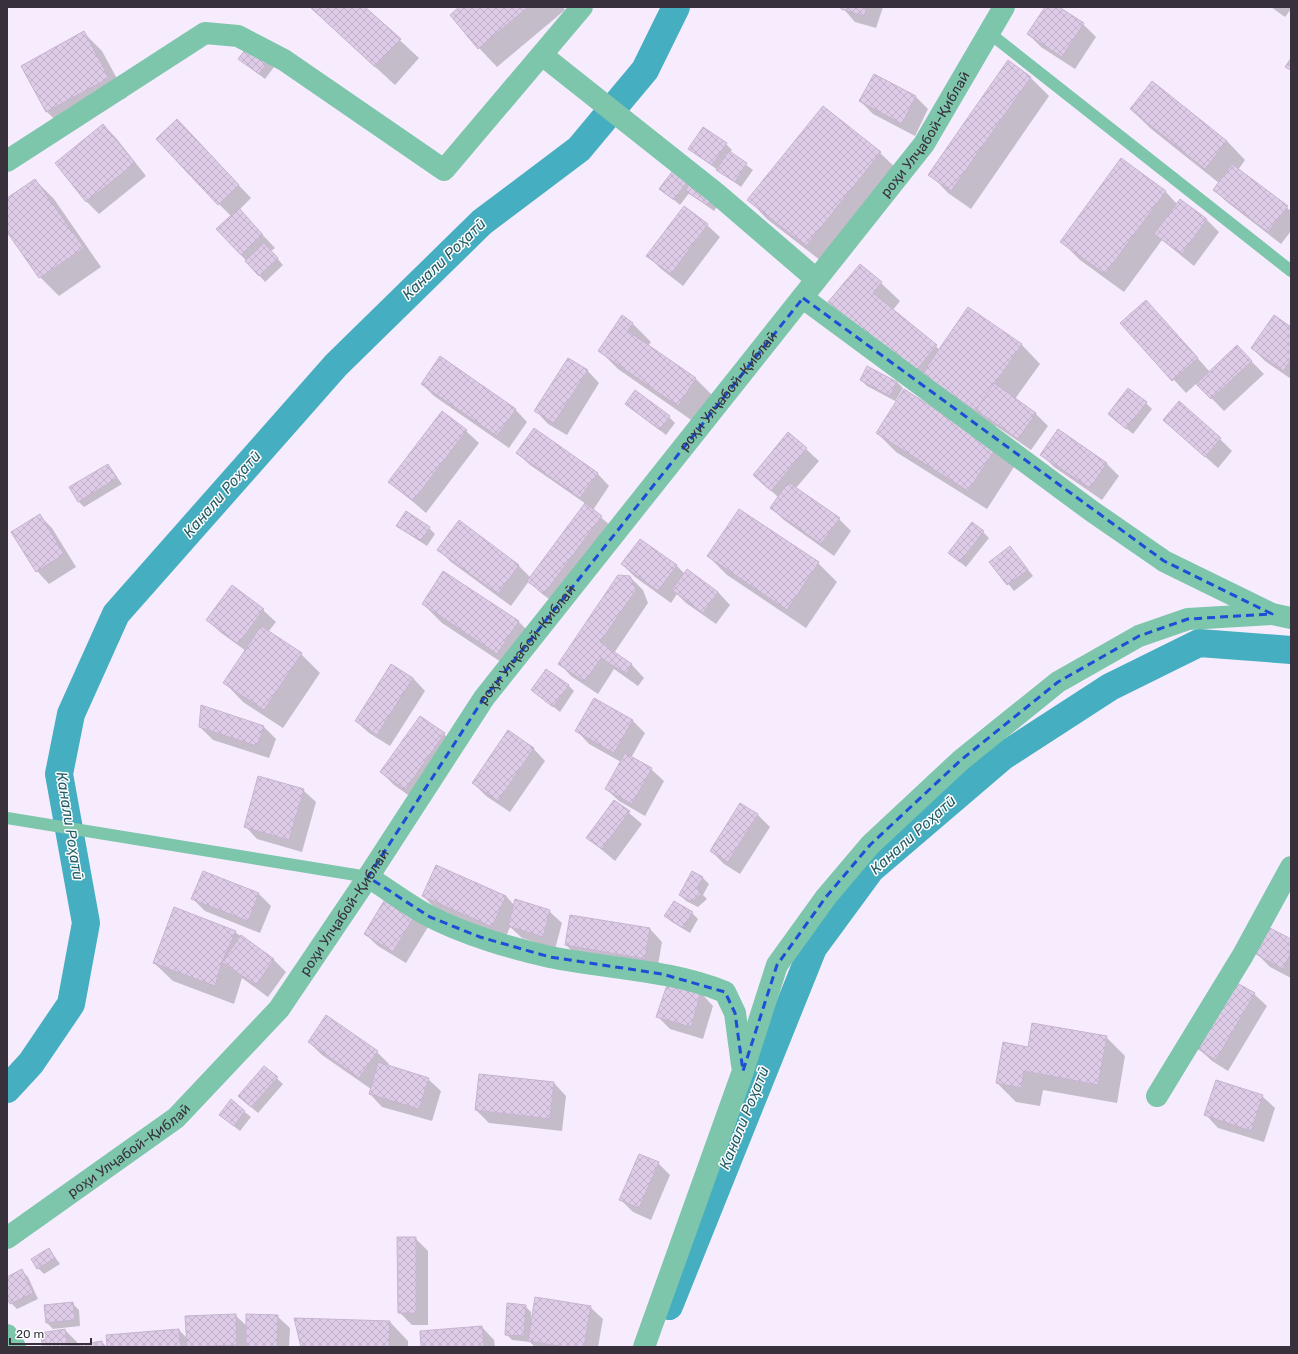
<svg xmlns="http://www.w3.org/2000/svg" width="1298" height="1354" viewBox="0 0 1298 1354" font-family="Rubik,sans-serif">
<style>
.shadow{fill:#0003}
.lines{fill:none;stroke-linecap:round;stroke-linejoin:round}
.canal{stroke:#45aec0;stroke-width:28}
.building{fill:url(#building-cross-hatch);stroke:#c7b4d0}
.service{stroke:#7dc5ab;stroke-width:12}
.minor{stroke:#7dc5ab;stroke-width:22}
.tertiary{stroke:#7dc5ab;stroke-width:22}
.marked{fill:none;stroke:#1d4ed8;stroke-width:3;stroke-dasharray:8 5;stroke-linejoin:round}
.labels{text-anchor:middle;stroke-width:3;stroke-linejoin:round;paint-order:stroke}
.street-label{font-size:14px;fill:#38313c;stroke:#fefefe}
.water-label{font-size:15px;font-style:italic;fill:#235d66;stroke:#fefefe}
</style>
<defs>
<pattern id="building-cross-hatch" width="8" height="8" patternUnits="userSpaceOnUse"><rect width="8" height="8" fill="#decbe7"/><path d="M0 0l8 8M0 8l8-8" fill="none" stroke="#bfafc7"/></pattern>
</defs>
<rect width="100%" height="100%" fill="#f7ecfd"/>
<!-- shadow -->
<g class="shadow">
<polygon points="310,7 364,7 419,58 395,85"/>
<polygon points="460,7 563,7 565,10 497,67 479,48"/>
<polygon points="842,7 883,7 876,28 855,22"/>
<polygon points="1046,7 1057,7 1083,24 1096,37 1075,69 1041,47 1028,34"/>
<polygon points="1271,7 1291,7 1291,9 1285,17"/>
<polygon points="83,32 102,51 127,97 66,130 47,112 22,66"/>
<polygon points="239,59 268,61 274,67 265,79"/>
<polygon points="874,75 916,97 928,109 915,136 873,114 860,101"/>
<polygon points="1031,78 1049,96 971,209 948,193 930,174"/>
<polygon points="1131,109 1227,141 1245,160 1238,170 1291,211 1291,231 1281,244 1227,202 1214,190 1219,183 1150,128"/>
<polygon points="103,125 116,138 146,176 99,214 86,201"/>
<polygon points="189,133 251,198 239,210 275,248 271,251 283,265 265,282 218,229 231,216 219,204"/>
<polygon points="726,144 732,150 730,153 753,170 741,187 689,149"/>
<polygon points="880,153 899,171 825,264 767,219 749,200"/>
<polygon points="677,167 722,199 714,211 689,193 680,205 661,189"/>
<polygon points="35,180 54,199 101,267 59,296 40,277 7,230 7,199"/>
<polygon points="1165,191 1177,204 1180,200 1207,220 1219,232 1194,266 1162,240 1124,292 1080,260 1062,242"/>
<polygon points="707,225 720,237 683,286 660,268 648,256"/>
<polygon points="881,283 900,301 893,310 940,350 969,309 1022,345 1040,364 1015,399 1035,413 1048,426 1031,450 996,426 995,429 848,321 830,302"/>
<polygon points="1146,301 1210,372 1237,347 1264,374 1224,411 1197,383 1186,393 1122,323"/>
<polygon points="633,324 651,342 648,346 696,379 715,398 697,424 618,369 599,350"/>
<polygon points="1291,329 1291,379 1265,361 1252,348"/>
<polygon points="587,370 599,383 567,435 548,424 536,411"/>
<polygon points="861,380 897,382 903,388 896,400 995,449 1014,467 987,509 896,452 877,433 897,402 867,386"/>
<polygon points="422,384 515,409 527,422 509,448 434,396"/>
<polygon points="1146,403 1152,409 1133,434 1109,414"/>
<polygon points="626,404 669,417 675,423 666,435"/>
<polygon points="1164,420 1220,439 1232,451 1218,468"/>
<polygon points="466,431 479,443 426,513 389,481"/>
<polygon points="806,449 819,461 796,488 839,519 851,531 834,556 784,520 771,508 778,497 754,475"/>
<polygon points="517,453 597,473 609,486 593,510 614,529 557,605 541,593 529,581 511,606 451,562 439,550 460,522 519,566 531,578 586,504 530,465"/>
<polygon points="1042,455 1106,463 1119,476 1102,500 1054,467"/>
<polygon points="108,465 122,484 84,507 78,501"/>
<polygon points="39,515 52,528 76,567 49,584 37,571"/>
<polygon points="398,525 429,528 435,534 427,546 404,531"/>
<polygon points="983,532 989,538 966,567 949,553"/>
<polygon points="1016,554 1033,576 1014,591 991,562"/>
<polygon points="708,556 818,563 837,582 806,628 727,575"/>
<polygon points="622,564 676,565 685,574 687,570 718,592 730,605 716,624 686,603 677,594 671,603 635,577"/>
<polygon points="630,577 643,590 648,603 614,653 632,665 644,678 638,686 614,669 598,694 571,676 559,663"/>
<polygon points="423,604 518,621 537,640 516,672 442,623"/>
<polygon points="263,610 276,622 268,632 301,654 320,673 283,728 243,702 225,683 246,651 220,632 208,620"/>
<polygon points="413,678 425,691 390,746 369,733 356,721"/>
<polygon points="568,685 574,691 560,712 532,690"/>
<polygon points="594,699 633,721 645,733 631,758 651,769 664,781 645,816 619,801 606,789 621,762 589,744 577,731"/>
<polygon points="263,726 276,739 269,758 213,740 200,727"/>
<polygon points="444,734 456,747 418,802 394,785 381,772"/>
<polygon points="533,748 545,761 510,812 486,796 473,783"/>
<polygon points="7,752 8,753 7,775"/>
<polygon points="303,790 316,802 302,852 257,839 245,826"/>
<polygon points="615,801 642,824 615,861 588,838"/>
<polygon points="757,814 770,827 740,874 724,864 711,851"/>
<polygon points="436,866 506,896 514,905 549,911 562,923 555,949 522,938 510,927 505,939 436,909 423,896"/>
<polygon points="703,878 709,884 703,895 707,899 698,907 686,901 680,895"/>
<polygon points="258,893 271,906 260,933 205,911 193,899"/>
<polygon points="387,897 428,927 406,963 378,946 365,934"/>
<polygon points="692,913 698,919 690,933 672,922 666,916"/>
<polygon points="650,929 662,942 657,971 578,957 566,945"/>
<polygon points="235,932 273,959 286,972 268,997 242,978 234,1004 173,981 154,963"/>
<polygon points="1291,940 1291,978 1270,967 1257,954"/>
<polygon points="701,993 713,1006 703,1039 670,1029 658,1017"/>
<polygon points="1254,994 1267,1006 1228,1071 1212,1061 1199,1049"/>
<polygon points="1106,1037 1125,1056 1117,1103 1043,1090 1040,1106 1016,1102 997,1083 1029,1048"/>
<polygon points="309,1042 377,1052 389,1064 388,1066 428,1079 441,1091 432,1121 382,1107 370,1094 371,1089 322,1055"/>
<polygon points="264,1067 283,1084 258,1113 245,1102"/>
<polygon points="554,1083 566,1096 562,1131 489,1123 476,1110"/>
<polygon points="1262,1096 1275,1108 1264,1142 1218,1128 1206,1115"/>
<polygon points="231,1101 251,1117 240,1131 226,1120"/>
<polygon points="658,1163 670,1175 651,1220 633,1212 620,1199"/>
<polygon points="415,1238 428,1251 428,1325 412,1325 399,1312"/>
<polygon points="49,1249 60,1264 44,1274 38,1268"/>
<polygon points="22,1271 28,1277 38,1299 17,1309 11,1303 7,1295 7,1278"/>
<polygon points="72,1303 79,1310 80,1326 53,1329 47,1323"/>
<polygon points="525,1306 531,1312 531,1321 532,1321 590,1307 603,1319 598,1347 535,1347 530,1342 512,1340 506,1334"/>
<polygon points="235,1315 247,1326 277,1316 290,1328 289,1347 108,1347 179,1330 187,1338"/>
<polygon points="390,1322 408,1341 408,1347 303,1347"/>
<polygon points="482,1327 494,1340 495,1347 422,1347"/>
<polygon points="65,1330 77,1342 78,1346 102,1342 107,1347 44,1347"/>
</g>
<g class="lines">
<!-- canal -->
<g class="canal">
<polyline points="7,1089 31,1063 71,1004 86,923 59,774 71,714 116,614 336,365 482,222 579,149 645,70 676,7"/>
<polyline points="669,1306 813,948 871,869 1002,757 1110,687 1199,643 1291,650"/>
</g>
</g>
<!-- building -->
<g class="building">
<polygon points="310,7 365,7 401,39 375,67"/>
<polygon points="459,7 528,7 478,49 450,15"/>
<polygon points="841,7 867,7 864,16 841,9"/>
<polygon points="1045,7 1059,7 1084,23 1062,57 1027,34"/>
<polygon points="84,31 109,78 46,112 21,66"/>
<polygon points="248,46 268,61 259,74 238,59"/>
<polygon points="1291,58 1291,70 1285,67"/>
<polygon points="1008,60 1031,77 951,191 928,175"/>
<polygon points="874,74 916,96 902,124 859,101"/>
<polygon points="1152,81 1227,141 1205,169 1130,109"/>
<polygon points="823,106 881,152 806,246 747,200"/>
<polygon points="177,119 239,185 218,205 156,139"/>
<polygon points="103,124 135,163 86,202 55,163"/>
<polygon points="703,127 727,143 712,165 688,149"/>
<polygon points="729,151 747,163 735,182 716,170"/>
<polygon points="1121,158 1166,191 1105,274 1060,242"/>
<polygon points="1232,164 1288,206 1268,232 1213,190"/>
<polygon points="677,165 691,176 674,200 659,189"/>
<polygon points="694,178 716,193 707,205 685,191"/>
<polygon points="35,179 84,248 39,278 7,232 7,198"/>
<polygon points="1180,199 1207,219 1182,254 1154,234"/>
<polygon points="684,206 708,224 671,274 646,256"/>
<polygon points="239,208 263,235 241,255 216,229"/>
<polygon points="264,243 278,258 259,276 245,261"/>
<polygon points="860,264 882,282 873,293 937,345 915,372 828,302"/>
<polygon points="1146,300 1198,358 1172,381 1120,323"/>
<polygon points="968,307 1022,344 976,411 922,374"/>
<polygon points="622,315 633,323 628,331 696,378 678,406 598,351"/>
<polygon points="1274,315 1291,327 1291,360 1283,371 1251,348"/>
<polygon points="1237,345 1252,361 1211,399 1196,384"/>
<polygon points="440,356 516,409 497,436 421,384"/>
<polygon points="568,358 588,370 554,423 534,411"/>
<polygon points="867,366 897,382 890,396 860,380"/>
<polygon points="994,383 1036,413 1018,439 976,410"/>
<polygon points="1128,388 1147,402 1126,429 1108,414"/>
<polygon points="904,389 996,448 968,491 876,433"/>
<polygon points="635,390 670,416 660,430 625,404"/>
<polygon points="1179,401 1221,438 1205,457 1163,420"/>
<polygon points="442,411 467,430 413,501 388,482"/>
<polygon points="534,428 598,473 580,498 516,453"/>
<polygon points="1058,429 1107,463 1090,488 1040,455"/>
<polygon points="788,432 807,448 771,491 753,475"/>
<polygon points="108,464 117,478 78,502 69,487"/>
<polygon points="788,482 840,518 821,544 770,508"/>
<polygon points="585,503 602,516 544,594 527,581"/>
<polygon points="739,509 819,562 787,610 707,556"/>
<polygon points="406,511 430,527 421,541 396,526"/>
<polygon points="40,514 64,554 36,572 11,532"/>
<polygon points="459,520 519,565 498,594 437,550"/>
<polygon points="972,522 984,531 960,562 948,553"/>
<polygon points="640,539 677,565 658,591 621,564"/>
<polygon points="1010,546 1028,570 1007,585 989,562"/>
<polygon points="687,569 718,592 703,613 672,590"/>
<polygon points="443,571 519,621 497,654 422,604"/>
<polygon points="618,575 630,576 636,590 600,642 632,664 626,674 601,658 585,682 558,664"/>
<polygon points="232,585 264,609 238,644 206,620"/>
<polygon points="261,626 302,653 264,710 223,683"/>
<polygon points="391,664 413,678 377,735 355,721"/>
<polygon points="546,669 569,685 553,707 531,690"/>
<polygon points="594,698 633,720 614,753 575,731"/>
<polygon points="201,705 264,726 257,746 199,727"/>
<polygon points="420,716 445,733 405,790 380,772"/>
<polygon points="508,730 534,748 498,801 472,783"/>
<polygon points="625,753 652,768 632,804 605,789"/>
<polygon points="258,776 304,789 289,840 244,827"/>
<polygon points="614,800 630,811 602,849 586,838"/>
<polygon points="740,803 758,814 728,862 710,851"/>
<polygon points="436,865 506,896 492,927 422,896"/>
<polygon points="203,871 259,893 248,921 191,899"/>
<polygon points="692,871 703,877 697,888 702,893 692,902 679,895"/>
<polygon points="387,896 416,913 393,952 364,934"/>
<polygon points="515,899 550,910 543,937 508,926"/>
<polygon points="674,901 693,912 683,928 664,916"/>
<polygon points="174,907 236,931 222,962 215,986 153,963"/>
<polygon points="570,915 650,928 645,959 565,945"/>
<polygon points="1270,928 1291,939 1291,953 1283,969 1256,954"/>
<polygon points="241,935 274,959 256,985 222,962"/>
<polygon points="668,982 701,992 691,1027 656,1017"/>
<polygon points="1237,983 1255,993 1216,1060 1198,1049"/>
<polygon points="326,1015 378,1051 359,1078 308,1042"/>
<polygon points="1032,1023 1107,1036 1098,1085 1024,1071 1021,1088 996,1083 1003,1042 1028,1047"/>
<polygon points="378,1062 429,1078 419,1109 369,1094"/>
<polygon points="264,1066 278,1077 251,1107 238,1096"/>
<polygon points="479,1074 554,1082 550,1119 475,1110"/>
<polygon points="1216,1080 1263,1095 1251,1131 1204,1115"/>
<polygon points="231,1099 245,1111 234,1126 219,1115"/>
<polygon points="639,1154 659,1162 639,1208 619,1200"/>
<polygon points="397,1237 416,1237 416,1313 398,1313"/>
<polygon points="49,1248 55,1258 37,1269 31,1259"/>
<polygon points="22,1269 33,1293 10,1304 7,1298 7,1277"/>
<polygon points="535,1297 591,1306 584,1347 566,1347 528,1341"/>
<polygon points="73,1302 75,1320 46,1323 44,1305"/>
<polygon points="507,1303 526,1305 524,1336 505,1335"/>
<polygon points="236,1314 237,1345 187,1347 185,1316"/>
<polygon points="246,1314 278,1315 277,1347 246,1347"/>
<polygon points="294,1318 390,1321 389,1347 301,1347"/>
<polygon points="482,1326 484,1347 421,1347 420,1331"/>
<polygon points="65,1329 68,1347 102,1341 103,1347 43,1347 40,1333"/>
<polygon points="179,1329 181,1347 107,1347 106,1335"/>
</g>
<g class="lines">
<!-- service -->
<g class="service">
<polyline points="988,32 1291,271"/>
<polyline points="7,818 368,877"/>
</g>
<!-- minor -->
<g class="minor">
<polyline points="542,55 716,193 816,279"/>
<polyline points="7,161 205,33 238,36 284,60 444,170 582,7"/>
<polyline points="803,298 1093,512 1164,561 1272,614 1291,618"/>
<path d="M 368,877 C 389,890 408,905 429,916 C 463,934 513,949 550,957 C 608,969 669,969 725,992 L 735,1013 L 742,1065"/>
<polyline points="1157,1096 1243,955 1291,867"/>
<polyline points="7,1335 15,1347"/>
<polyline points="644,1347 743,1071 777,965 826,897 870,845 961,760 1058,682 1139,636 1188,619 1272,614"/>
</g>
<!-- tertiary -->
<path class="tertiary" id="s1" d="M 7,1238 L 176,1118 L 279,1009 L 368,877 L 484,698 L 924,144 L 1004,7"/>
</g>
<!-- marked area -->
<path class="marked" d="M 803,298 L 1164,561 L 1272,614 L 1188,619 L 1139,636 L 1058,682 L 961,760 L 870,845 L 826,897 L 777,965 L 743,1071 L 735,1013 L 725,992 L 662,974 L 550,957 L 480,937 L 430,917 L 368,877 L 484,698 Z"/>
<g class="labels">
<!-- street labels -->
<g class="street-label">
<text dy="5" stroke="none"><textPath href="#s1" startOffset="1446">роҳи Улҷабой-Қиблаӣ</textPath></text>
<text dy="5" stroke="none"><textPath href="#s1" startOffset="1122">роҳи Улҷабой-Қиблаӣ</textPath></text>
<text dy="5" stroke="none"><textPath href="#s1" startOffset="798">роҳи Улҷабой-Қиблаӣ</textPath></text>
<text dy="5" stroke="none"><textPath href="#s1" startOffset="474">роҳи Улҷабой-Қиблаӣ</textPath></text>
<text dy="5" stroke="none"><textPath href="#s1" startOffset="150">роҳи Улҷабой-Қиблаӣ</textPath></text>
</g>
<!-- water labels -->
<g class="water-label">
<text transform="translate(444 259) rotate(-44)" y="5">Канали Роҳатӣ</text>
<text transform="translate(222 494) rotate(-49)" y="5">Канали Роҳатӣ</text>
<text transform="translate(70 826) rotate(81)" y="5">Канали Роҳатӣ</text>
<text transform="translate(913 835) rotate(-42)" y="5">Канали Роҳатӣ</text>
<text transform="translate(744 1118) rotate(-68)" y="5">Канали Роҳатӣ</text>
</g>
</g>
<!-- border -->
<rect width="1298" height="1354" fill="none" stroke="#38313c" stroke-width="16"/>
<!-- scale -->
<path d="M10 1338v6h81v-6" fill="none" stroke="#38313c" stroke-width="2"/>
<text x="16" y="1338" font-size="12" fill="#38313c" stroke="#fefefe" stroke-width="3" paint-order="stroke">20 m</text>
</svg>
